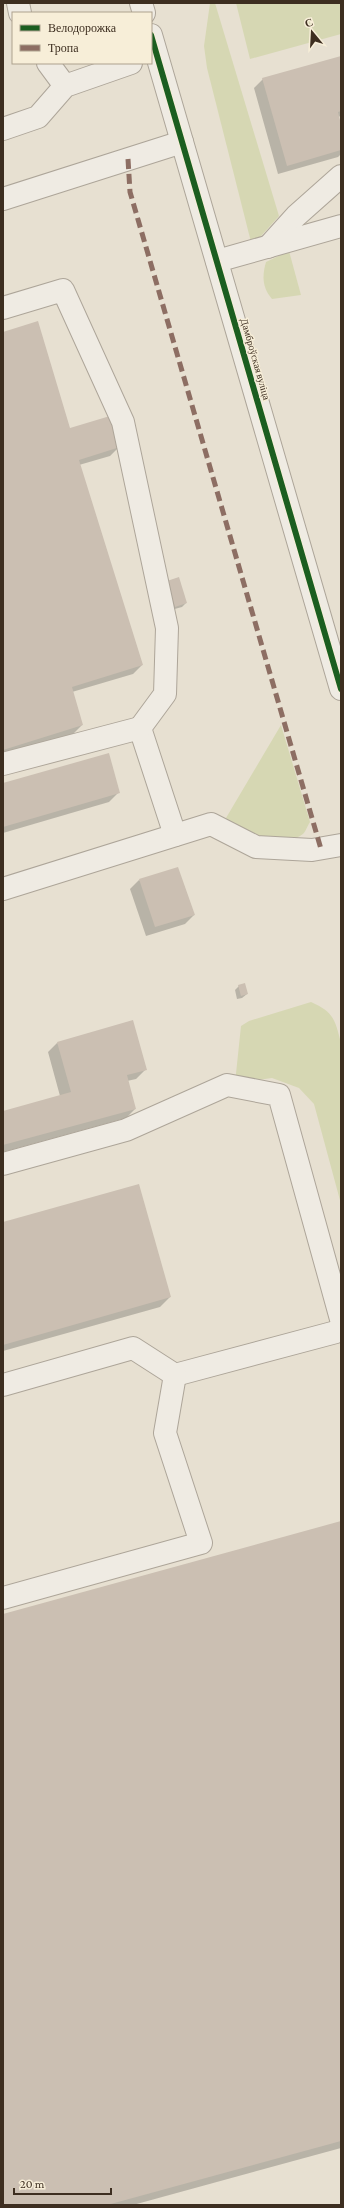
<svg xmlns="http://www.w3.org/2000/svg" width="344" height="2208" viewBox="0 0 344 2208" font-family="'Crimson Pro',serif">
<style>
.green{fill:#d6d7b3}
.shadow{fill:#0003}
.building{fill:#cbbfb2}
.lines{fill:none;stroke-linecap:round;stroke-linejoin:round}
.minor-casing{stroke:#ada599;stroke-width:24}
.minor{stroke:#efebe3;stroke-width:22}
.quiet{stroke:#8d6e63;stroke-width:5;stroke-dasharray:10 5;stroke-linecap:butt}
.cycleway-casing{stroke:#f7eed8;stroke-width:8}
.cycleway{stroke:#1b5e20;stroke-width:6}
.labels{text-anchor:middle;stroke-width:3;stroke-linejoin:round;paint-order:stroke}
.street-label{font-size:10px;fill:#3d2e20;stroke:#f7eed8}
</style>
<rect width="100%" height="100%" fill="#e7e0d1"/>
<!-- green -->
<g class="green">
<polygon points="210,3 215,3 279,216 252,246 207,68 204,46"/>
<polygon points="236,3 341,3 341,34 250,59"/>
<path d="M 289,251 L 301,295 L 272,299 C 262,287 262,276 266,262 Z"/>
<path d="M 281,725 L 310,822 C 308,825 306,830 304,833 C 289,848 249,835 231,831 L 226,818 Z"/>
<path d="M 311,1002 C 334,1012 335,1020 341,1043 L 341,1204 L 314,1104 L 299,1088 L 272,1078 L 235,1083 L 241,1026 L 249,1021 Z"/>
</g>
<!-- shadow -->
<g class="shadow">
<polygon points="341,57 341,116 338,117 341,128 341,154 338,157 278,174 254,88 263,79"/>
<polygon points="3,333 70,429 119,447 110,456 79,465 142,665 133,674 72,692 82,725 73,734 3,756"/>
<polygon points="167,582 186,603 182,607 171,610"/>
<polygon points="3,784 119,792 109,802 3,833"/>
<polygon points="139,880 194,915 185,924 146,936 130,889"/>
<polygon points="239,986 247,994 242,998 237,999 235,990"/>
<polygon points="57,1043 146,1069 136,1079 127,1081 135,1109 126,1118 3,1152 3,1112 60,1096 48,1052"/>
<polygon points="3,1223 170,1297 160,1307 3,1351"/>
<polygon points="341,1522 341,2148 133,2205 3,2205 3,1615"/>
</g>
<!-- building -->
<g class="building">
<polygon points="341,56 341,111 338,112 341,124 341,150 287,166 262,78"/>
<polygon points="38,321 70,428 110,416 120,447 79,460 143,665 72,687 83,725 3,750 3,332"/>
<polygon points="179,577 187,603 175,607 167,581"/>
<polygon points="109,753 120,793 3,827 3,783"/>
<polygon points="178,867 195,915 155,927 139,879"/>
<polygon points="245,983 248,994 241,996 238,985"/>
<polygon points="133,1020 147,1070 127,1075 136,1109 3,1145 3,1111 71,1092 57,1042"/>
<polygon points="139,1184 171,1297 3,1345 3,1222"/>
<polygon points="341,1521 341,2141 107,2205 3,2205 3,1614"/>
</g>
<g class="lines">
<defs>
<g id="minor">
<polyline points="18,3 20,13"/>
<polyline points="141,3 144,13"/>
<polyline points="151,35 341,689"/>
<polyline points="48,63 65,86"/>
<polyline points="3,129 38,117 65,86 131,63"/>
<polyline points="3,199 182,142"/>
<polyline points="268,247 296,216 341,176"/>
<polyline points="217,261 341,226"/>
<polyline points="3,308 63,290 123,422 167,628 165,694 140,728 175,835"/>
<polyline points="3,764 140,728"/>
<polyline points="3,889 211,824 256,847 312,850 341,845"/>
<polyline points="3,1164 126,1130 227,1085 279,1095 341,1319"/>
<polyline points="3,1385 133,1348 175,1375 336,1332"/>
<polyline points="3,1598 201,1543 165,1433 175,1375"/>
</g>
</defs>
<!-- minor casing -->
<use href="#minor" class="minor-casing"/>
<!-- minor -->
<use href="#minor" class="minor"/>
<!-- quiet -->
<polyline class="quiet" points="128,159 130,192 321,849"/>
<defs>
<polyline id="cycleway" points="151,35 341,689"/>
</defs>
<!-- cycleway casing -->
<use href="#cycleway" class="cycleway-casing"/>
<!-- cycleway -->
<use href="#cycleway" class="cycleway"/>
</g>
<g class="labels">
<!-- street labels -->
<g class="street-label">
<text transform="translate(256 359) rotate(74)" y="4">Дамброўская вуліца</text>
</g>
</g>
<!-- border -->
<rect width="344" height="2208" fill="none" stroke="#3d2e20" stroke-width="8"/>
<!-- legend -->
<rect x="12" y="12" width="140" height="52" fill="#f7eed8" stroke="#ada18e"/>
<rect x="20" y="25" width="20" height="6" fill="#1b5e20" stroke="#ada18e"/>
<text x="48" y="32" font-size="12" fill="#3d2e20">Велодорожка</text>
<rect x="20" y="45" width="20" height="6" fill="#8d6e63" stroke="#ada18e"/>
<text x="48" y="52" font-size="12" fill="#3d2e20">Тропа</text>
<!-- north arrow -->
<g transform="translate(312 32) rotate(342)" stroke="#f7eed8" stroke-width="3" paint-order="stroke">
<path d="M0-3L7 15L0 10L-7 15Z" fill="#3d2e20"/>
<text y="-6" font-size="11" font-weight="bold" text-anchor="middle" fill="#3d2e20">С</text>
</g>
<!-- scale -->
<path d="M14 2188v6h97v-6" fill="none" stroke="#3d2e20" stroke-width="2"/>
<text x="20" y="2188" font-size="12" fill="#3d2e20" stroke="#f7eed8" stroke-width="3" paint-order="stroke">20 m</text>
</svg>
